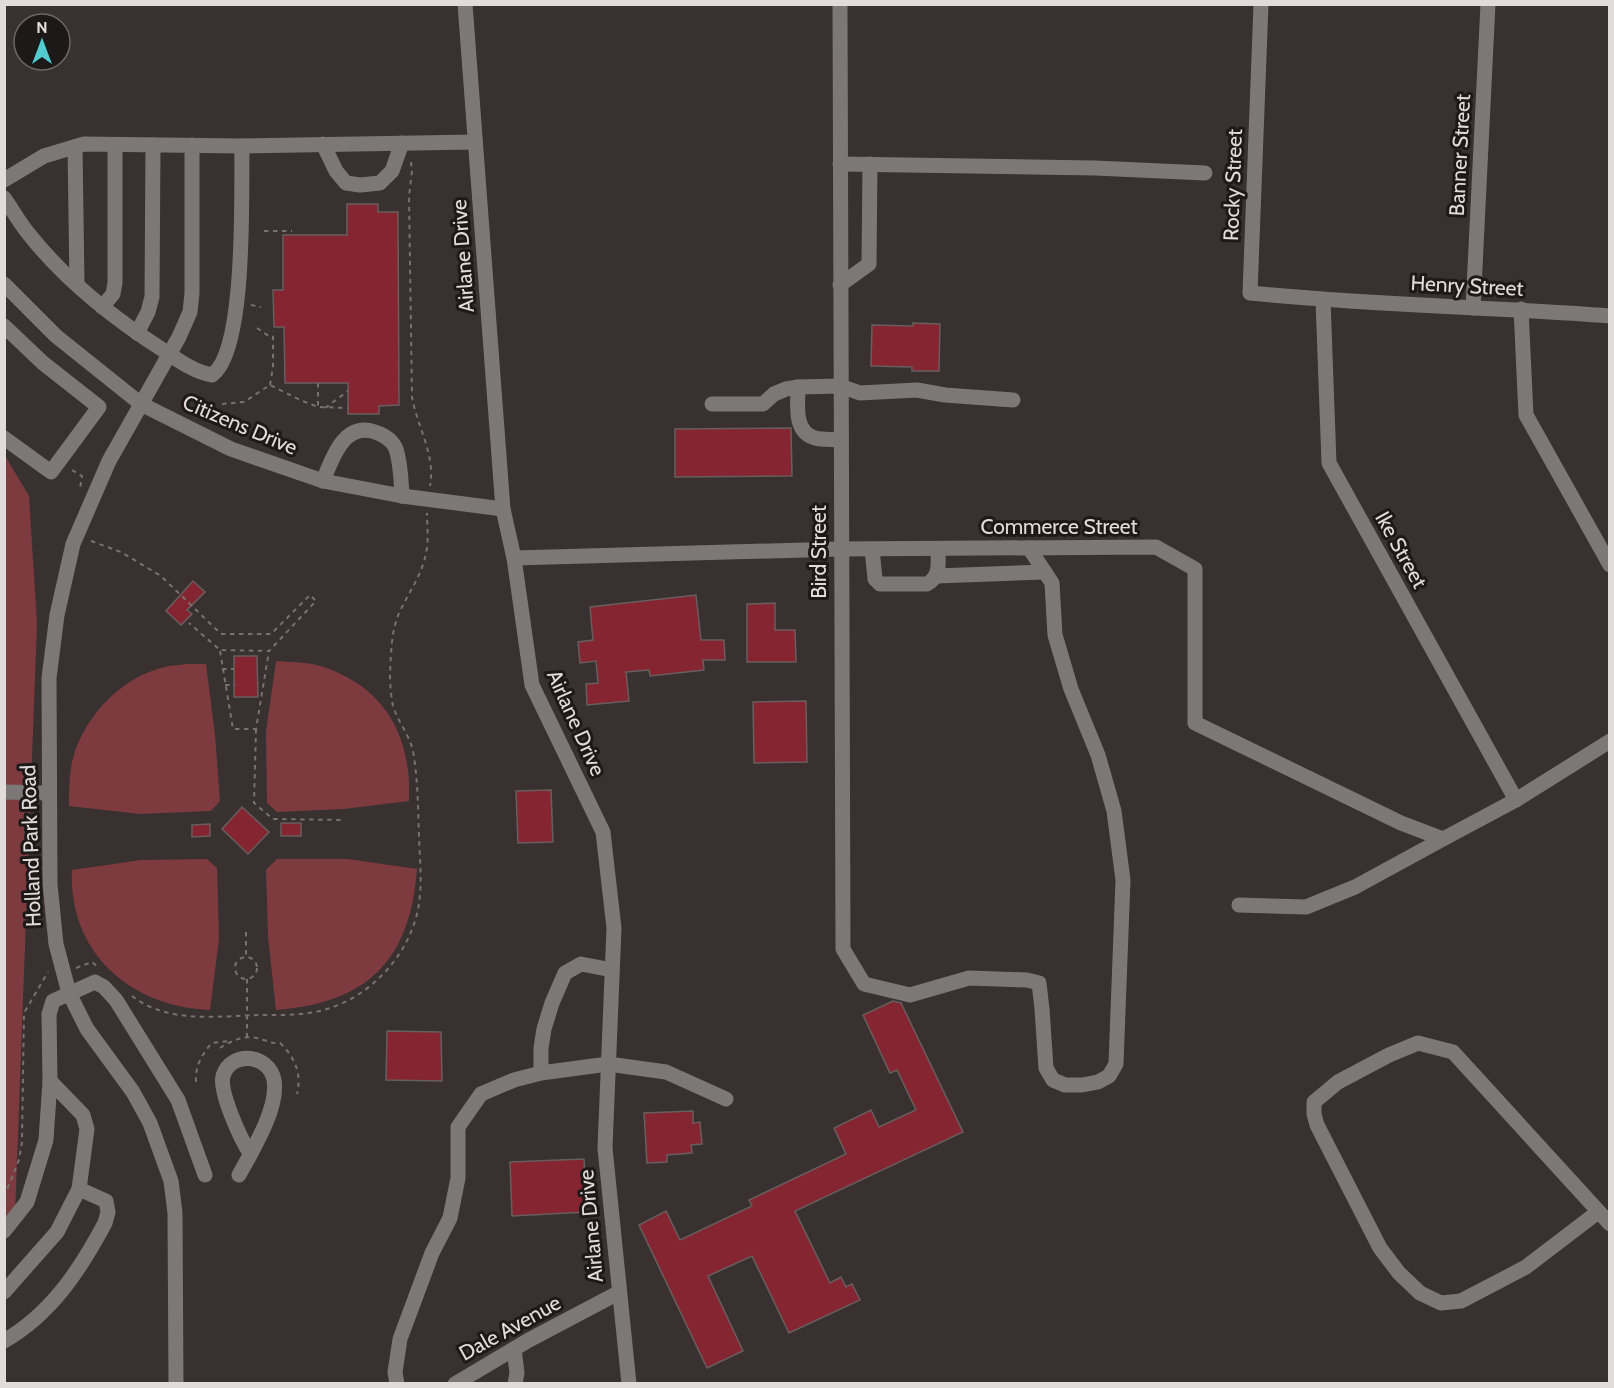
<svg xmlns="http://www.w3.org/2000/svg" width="1614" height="1388" viewBox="0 0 1614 1388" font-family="Cabin,sans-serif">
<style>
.green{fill:#7d3b3f}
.building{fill:#852531;stroke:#685e5e;stroke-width:1.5}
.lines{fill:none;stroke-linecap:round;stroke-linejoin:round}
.path{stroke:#797171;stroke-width:2;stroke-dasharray:4.5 4.5;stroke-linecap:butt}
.minor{stroke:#7d7878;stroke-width:15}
.labels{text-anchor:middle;stroke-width:6;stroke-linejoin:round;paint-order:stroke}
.street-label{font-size:21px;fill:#e2dbdb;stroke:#1d1919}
</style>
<rect width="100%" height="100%" fill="#393030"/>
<!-- green -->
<g class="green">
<polygon points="4,454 29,496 37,623 15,1214 4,1226"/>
<path d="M 276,661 C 289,662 304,662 317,665 C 383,684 412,734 409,801 L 344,809 L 277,812 L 267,803 L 266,732 Z"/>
<path d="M 188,664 L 206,664 L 215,735 L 220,801 L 211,811 L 140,814 L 69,806 C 69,793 69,780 71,768 C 78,723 119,677 165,667 C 172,665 180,665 188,664 Z"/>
<path d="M 207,859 L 217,868 L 219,939 L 210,1010 C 130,1007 68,952 72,870 L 141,860 Z"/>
<path d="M 277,859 L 348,859 L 417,869 C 410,961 367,1003 276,1010 L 268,937 L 266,870 Z"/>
</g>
<!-- building -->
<g class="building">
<polygon points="347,204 378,204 378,212 398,212 399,405 379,406 379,414 348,414 348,383 285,383 284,327 274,327 273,290 283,290 283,235 347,235"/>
<polygon points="913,323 940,324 939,371 912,371 912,367 871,366 872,325 913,326"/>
<polygon points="791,428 792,476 675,477 675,429"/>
<polygon points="193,581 205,592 187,610 192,614 181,625 166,611"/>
<polygon points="696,595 701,640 724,640 725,660 703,660 704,670 650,676 649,670 626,672 629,701 587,705 586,684 598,683 596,661 580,663 578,642 593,640 590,607"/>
<polygon points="775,603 775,630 795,630 796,662 747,662 747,604"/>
<polygon points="234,656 257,656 258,697 234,697"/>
<polygon points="806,701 807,762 754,763 753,702"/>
<polygon points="551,790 553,842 518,843 516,791"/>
<polygon points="242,807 269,832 248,854 222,829"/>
<rect x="281" y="823" width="20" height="13"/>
<polygon points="210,824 210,836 192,837 192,825"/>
<polygon points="893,1001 901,1003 963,1132 795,1211 830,1283 841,1277 846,1287 852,1284 860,1300 789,1333 752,1256 708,1276 743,1351 707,1368 639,1225 666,1211 680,1240 752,1206 749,1200 846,1154 834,1128 871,1110 879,1127 916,1110 897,1070 890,1073 863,1015"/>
<polygon points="387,1031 441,1032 442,1081 386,1080"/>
<polygon points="693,1111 693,1123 700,1122 702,1144 691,1145 692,1153 667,1155 667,1162 647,1163 644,1113"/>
<polygon points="584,1159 587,1212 512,1216 510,1162"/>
</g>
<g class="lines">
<!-- path -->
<g class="path">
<path d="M 411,162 L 412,171 L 409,196 L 412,397 C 417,426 436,456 430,486"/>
<polyline points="264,231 292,231"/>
<polyline points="251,305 261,307"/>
<polyline points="257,328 273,339"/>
<polyline points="318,383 318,407"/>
<polyline points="270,385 273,367 273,331"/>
<polyline points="222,404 244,402 270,385 300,400 318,407 348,408"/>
<polyline points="325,408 348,391"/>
<polyline points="72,470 82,476 80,489"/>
<polyline points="91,541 121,552 161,576 221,634 271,634 310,595 316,601 269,651 220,650 189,623"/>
<polyline points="220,651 233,729 256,729 269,651"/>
<polyline points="222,669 234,669"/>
<polyline points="225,685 235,685"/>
<polyline points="256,729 254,803 273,819 344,820"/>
<polyline points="246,932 246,957"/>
<circle cx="246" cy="968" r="11"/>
<polyline points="76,968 92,962 98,967"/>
<polyline points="247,979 247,1038"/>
<path d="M 132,996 C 168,1024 217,1016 259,1015 C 282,1015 305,1016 327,1009 C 370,996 406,958 417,914 C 423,889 420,863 419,837 C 418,808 418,780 413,751 C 409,734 398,722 393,706 C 391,697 390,683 390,674 C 391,655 391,629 400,611 C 409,592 422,575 426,553 C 429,541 427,526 427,513"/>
<path d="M 220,1048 C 231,1041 244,1035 257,1038 C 266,1040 271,1044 280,1043 C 295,1057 302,1074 297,1094"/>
<path d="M 196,1082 C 195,1066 202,1054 212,1043 L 229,1041"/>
<polyline points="4,1197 19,1160 22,1142 24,1013 48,972"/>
</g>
<!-- minor -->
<g class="minor">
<polyline points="465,4 503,509 514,558 532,685 603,832 614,928 605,1148 629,1384"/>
<polyline points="840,4 843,949 864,984 910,995 969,978 1027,980 1039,983 1042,1009 1046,1068 1053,1080 1065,1085 1082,1085 1098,1082 1109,1076 1116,1064 1123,880 1114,811 1098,755 1071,689 1055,635 1052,583 1029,548"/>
<path d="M 1261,4 L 1250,293 C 1369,305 1490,307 1610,316"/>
<polyline points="323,144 336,171 346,183 360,185 380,183 392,171 402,143"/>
<polyline points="75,147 77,284"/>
<polyline points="840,164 1095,168 1205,173"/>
<polyline points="4,180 44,156 84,144 242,146 475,142"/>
<path d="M 4,198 C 12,209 19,222 28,233 C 65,280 113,318 163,350 C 178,360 194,372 212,375 C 247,351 241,189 242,146"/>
<polyline points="4,284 56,336 141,404 231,449 323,481 402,496 503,509"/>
<polyline points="840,285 869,264 870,164"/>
<polyline points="1323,300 1329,463 1516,800"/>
<polyline points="102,307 113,294 115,283 115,145"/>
<polyline points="1473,308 1488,4"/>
<polyline points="1521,309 1526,415 1610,565"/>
<polyline points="4,326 43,363 99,407 51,472 4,438"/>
<polyline points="137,333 148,312 152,297 153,145"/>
<path d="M 798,387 C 798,404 793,432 815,438 C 823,440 832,439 840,440"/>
<polyline points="712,404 763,404 774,394 786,389 798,387 840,386 860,393 917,390 945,395 1013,400"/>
<path d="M 323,481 C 332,459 344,421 375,432 C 384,435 392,439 396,449 C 401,464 401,481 402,496"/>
<path d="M 872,549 L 875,579 L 880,584 L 927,584 C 941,576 938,563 938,549"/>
<polyline points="514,558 840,549 1156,547 1195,569 1195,723 1401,823 1443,839 1516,800 1610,741"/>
<polyline points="936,576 1045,572"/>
<polyline points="4,792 49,793"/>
<polyline points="1239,905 1306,907 1355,887 1443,839"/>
<polyline points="541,1073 541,1048 544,1029 552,1003 565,973 581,964 612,970"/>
<path d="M 239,1175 C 252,1151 279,1108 274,1080 C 269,1054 231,1050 223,1076 C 219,1092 241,1140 250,1153"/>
<polyline points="1598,1212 1526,1267 1461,1301 1441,1303 1420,1293 1399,1273 1380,1248 1317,1125 1314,1114 1314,1102 1338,1082 1389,1055 1418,1043 1453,1052 1610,1224"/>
<polyline points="4,1231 27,1202 46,1140 50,1081 49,1014 53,1001 95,982 104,987 116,1000 178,1100 205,1175"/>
<polyline points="4,1292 57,1232 79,1189 87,1129 83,1115 50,1081"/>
<path d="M 4,1341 C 51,1314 80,1270 105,1223 L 108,1212 L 106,1201 L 79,1189"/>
<polyline points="514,1349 517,1373 515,1384"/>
<polyline points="176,1384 175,1213 171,1181 150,1123 133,1092 87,1029 69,993 56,944 50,884 49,678 57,615 73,544 109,461 179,337 190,312 192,293 192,145"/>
<polyline points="397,1384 395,1372 400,1339 432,1253 450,1218 458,1178 458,1127 481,1094 514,1080 541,1073 608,1064 666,1072 726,1099"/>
<polyline points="455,1384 529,1340 618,1293"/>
</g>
</g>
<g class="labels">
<!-- street labels -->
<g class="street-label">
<text transform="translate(1460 155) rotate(-87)" y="7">Banner Street</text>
<text transform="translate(1233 185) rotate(-88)" y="7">Rocky Street</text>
<text transform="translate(463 256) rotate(-94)" y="7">Airlane Drive</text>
<text transform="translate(1467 286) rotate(3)" y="7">Henry Street</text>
<text transform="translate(240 425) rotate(23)" y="7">Citizens Drive</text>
<text x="1059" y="534">Commerce Street</text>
<text transform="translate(1401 550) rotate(61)" y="7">Ike Street</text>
<text transform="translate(819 552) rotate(-90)" y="7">Bird Street</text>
<text transform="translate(576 723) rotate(66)" y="7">Airlane Drive</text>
<text transform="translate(31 846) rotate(-92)" y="7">Holland Park Road</text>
<text transform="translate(591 1226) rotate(-95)" y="7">Airlane Drive</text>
<text transform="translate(510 1328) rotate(-29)" y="7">Dale Avenue</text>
</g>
</g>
<!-- border -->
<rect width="1614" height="1388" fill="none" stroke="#e2dbdb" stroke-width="12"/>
<!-- north arrow -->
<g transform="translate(42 42)"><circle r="28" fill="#1d1919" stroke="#6c6767" stroke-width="1.5"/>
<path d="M0-4.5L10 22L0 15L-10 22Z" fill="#52ccd0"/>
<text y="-9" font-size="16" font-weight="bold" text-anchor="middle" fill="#e2dbdb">N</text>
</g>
</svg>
